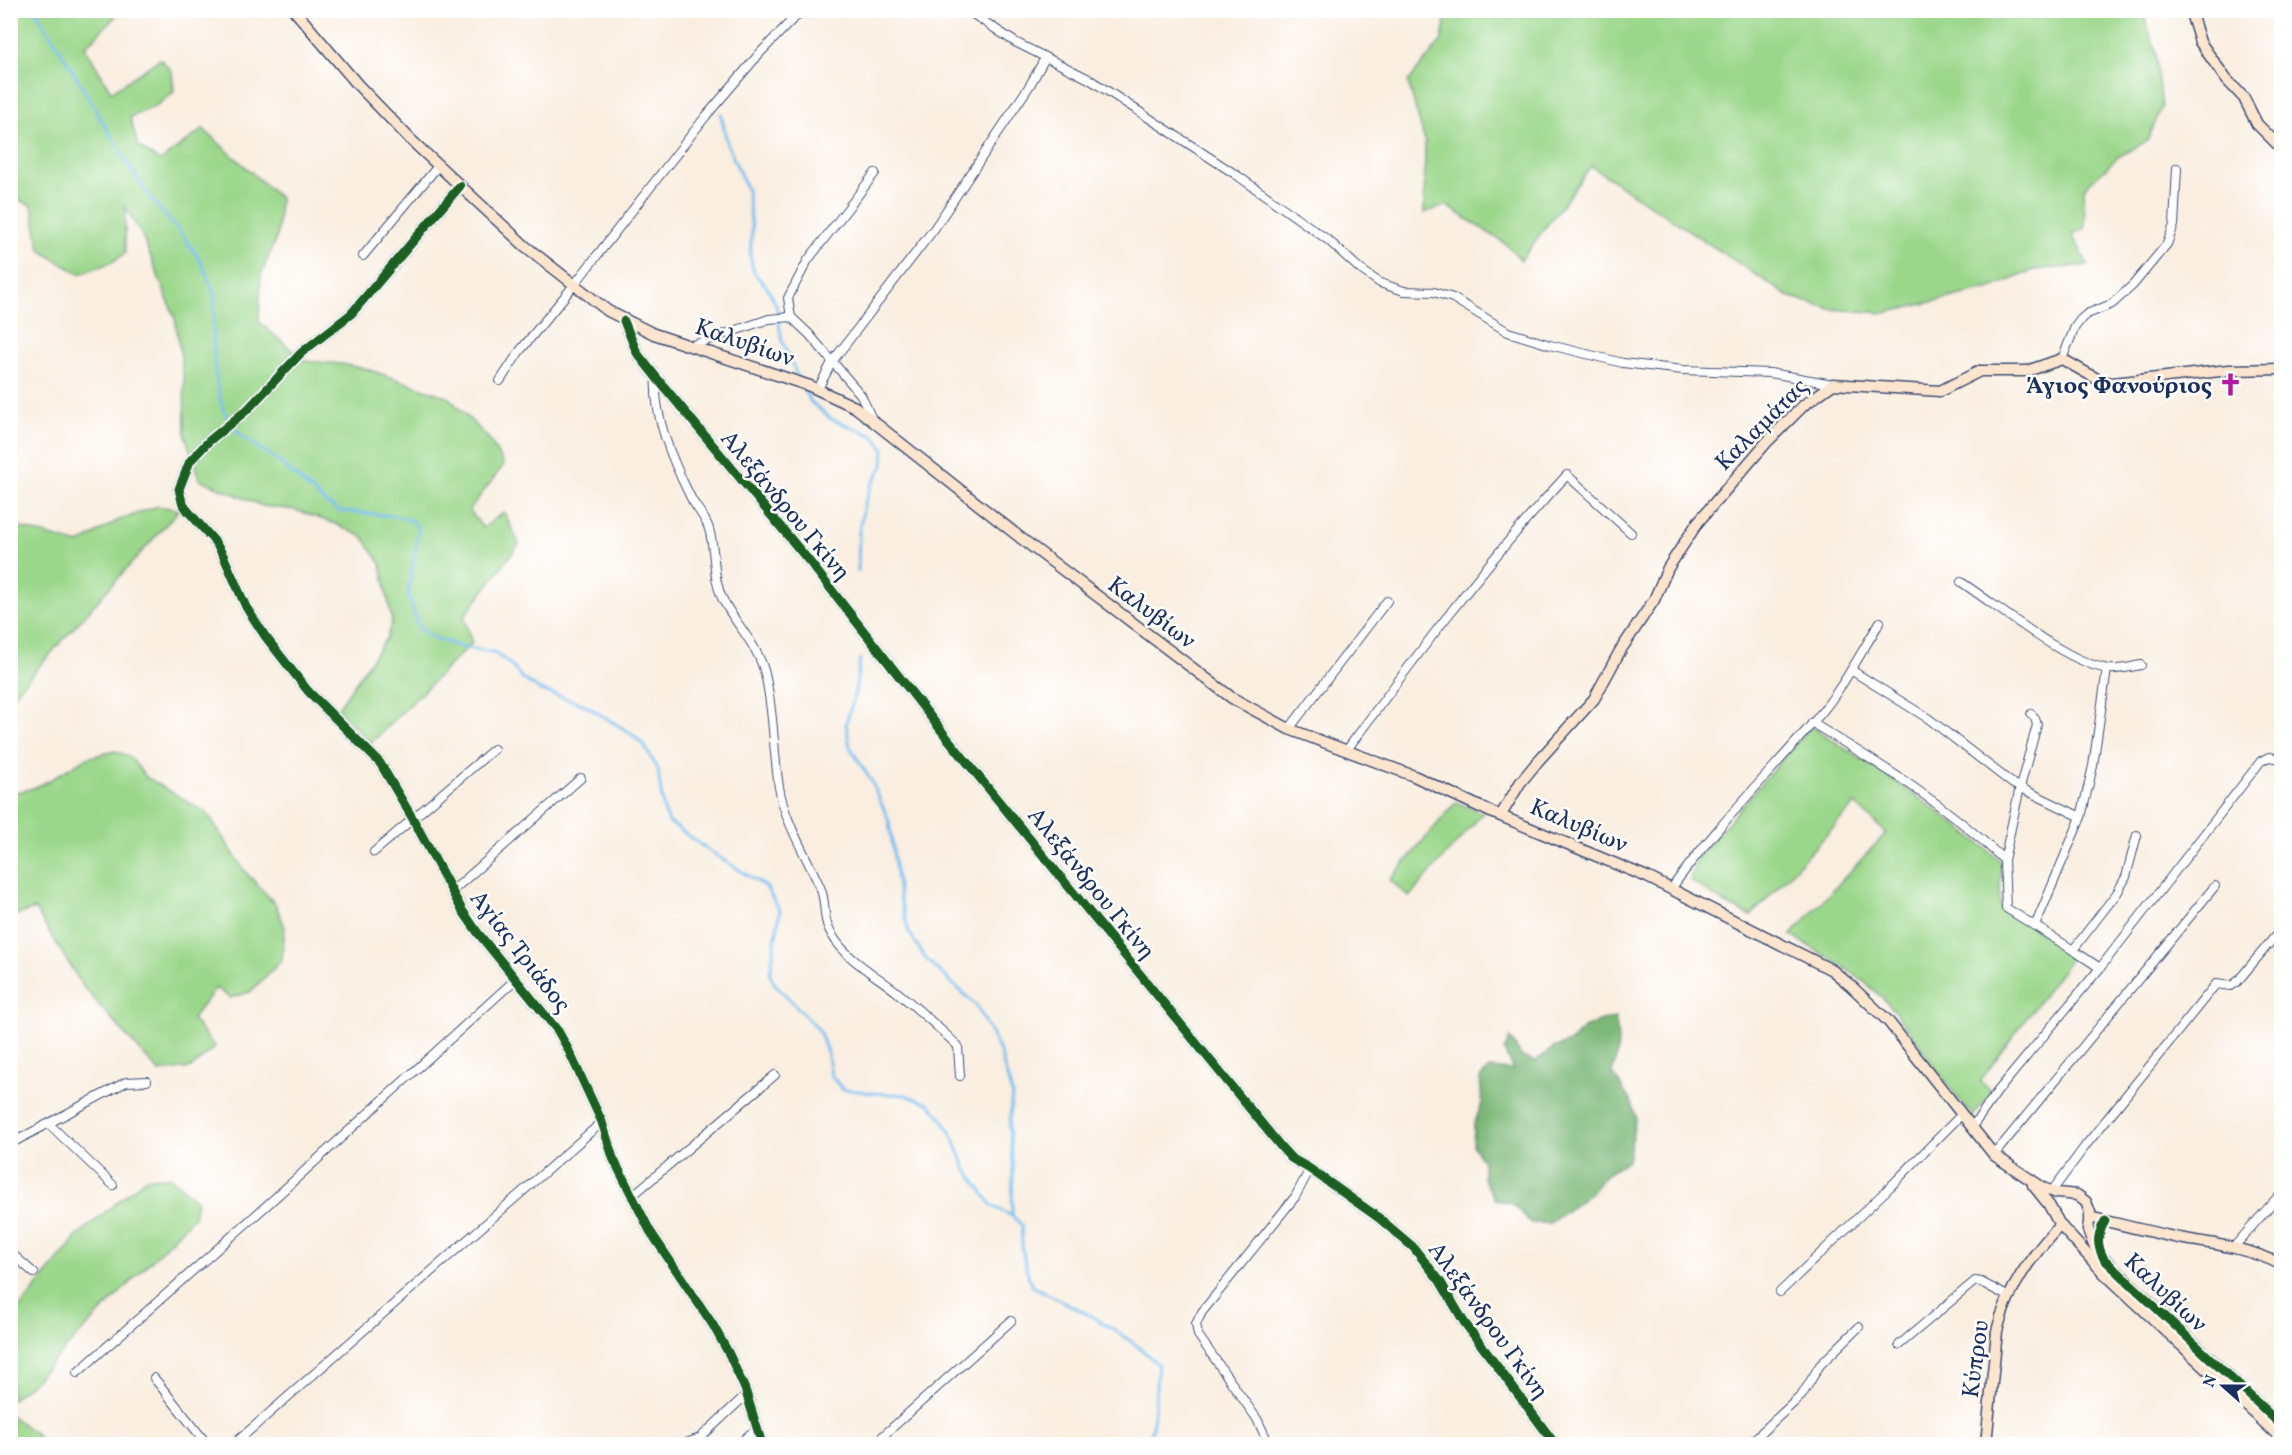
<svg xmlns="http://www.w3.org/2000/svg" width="2292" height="1455" viewBox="0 0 2292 1455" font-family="Vollkorn,serif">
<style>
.green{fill:#9bd78b;stroke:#5b8374;stroke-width:1.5}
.forest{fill:#7cb877;stroke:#4c746a;stroke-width:1.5}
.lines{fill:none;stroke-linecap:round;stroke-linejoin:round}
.stream{stroke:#76bdee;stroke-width:3}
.street-casing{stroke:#3c4c72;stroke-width:10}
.secondary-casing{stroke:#3c4c72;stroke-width:13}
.street{stroke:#fff;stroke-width:8}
.secondary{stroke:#fce5cf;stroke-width:10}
.cycleway-casing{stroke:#fff;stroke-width:13}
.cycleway{stroke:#1b5e20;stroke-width:9}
.labels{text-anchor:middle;stroke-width:5;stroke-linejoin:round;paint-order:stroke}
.street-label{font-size:24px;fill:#1b2f5e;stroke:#fff}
.poi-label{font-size:24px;font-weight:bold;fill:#1b2f5e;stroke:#fff;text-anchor:end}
</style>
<rect width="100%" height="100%" fill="#fff"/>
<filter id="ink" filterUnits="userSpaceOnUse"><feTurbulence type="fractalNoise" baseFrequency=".0167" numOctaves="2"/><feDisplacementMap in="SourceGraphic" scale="12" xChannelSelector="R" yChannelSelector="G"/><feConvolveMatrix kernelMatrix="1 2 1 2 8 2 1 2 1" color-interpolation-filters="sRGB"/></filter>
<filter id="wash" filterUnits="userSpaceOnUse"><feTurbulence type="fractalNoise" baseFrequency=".008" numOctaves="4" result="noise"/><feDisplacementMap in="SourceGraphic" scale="24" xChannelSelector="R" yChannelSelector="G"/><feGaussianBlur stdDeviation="1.35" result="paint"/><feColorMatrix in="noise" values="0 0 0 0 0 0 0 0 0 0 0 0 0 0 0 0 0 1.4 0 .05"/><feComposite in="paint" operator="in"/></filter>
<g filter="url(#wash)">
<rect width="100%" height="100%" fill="#f9eee0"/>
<!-- green -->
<g class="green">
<polygon points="11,11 121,11 85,47 111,92 160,59 172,71 174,92 154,107 130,117 138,146 160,161 203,129 280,198 277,236 261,275 259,322 305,361 342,364 367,369 448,397 490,440 504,465 469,510 483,528 504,512 519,544 464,617 472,643 371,743 337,709 387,637 392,621 381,564 363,537 333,523 295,510 262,506 199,479 185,434 184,379 175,318 142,235 125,207 125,254 110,263 79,274 40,250 32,206 11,196"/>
<polygon points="2142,11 2155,48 2162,107 2147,141 2118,157 2084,188 2085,229 2072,234 2088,265 2034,270 1991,288 1885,313 1831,309 1788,296 1591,166 1521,260 1506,244 1446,205 1424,213 1425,142 1408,82 1442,40 1445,22 1442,11"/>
<polygon points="158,506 179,510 11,698 11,525 79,544 117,521"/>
<path d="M 1811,726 C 1877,769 1942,810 2001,861 L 2000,906 L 2074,954 L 1980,1081 L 1992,1092 L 1973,1116 C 1941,1082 1919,1040 1889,1005 C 1863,975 1824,956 1791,935 L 1886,833 L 1855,804 L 1751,916 L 1726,904 L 1690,880 L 1697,858 Z"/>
<path d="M 115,751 L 130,757 L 146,777 L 207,813 L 244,870 L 276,905 L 285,928 L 282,960 L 250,992 L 230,998 L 216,988 L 192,1019 L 215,1047 L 191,1068 L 159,1072 L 84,988 L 35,909 L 11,917 L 11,792 C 39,792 59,773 83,760 C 92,755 105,754 115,751 Z"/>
<polygon points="1456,802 1483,813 1409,897 1390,880"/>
<polygon points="170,1177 197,1201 194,1217 30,1385 11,1400 11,1319 78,1235 146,1178"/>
<polygon points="10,1415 35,1433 44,1444 11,1444"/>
</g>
<!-- forest -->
<path class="forest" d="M 1615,1018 C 1620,1038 1619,1054 1612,1072 L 1631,1102 L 1636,1117 L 1628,1160 L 1605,1175 L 1591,1193 L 1550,1223 L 1531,1223 L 1513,1204 L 1495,1199 L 1483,1178 L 1483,1161 L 1473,1146 L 1474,1125 L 1482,1103 L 1480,1078 L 1490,1068 L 1513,1070 L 1504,1051 L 1510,1038 L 1522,1057 L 1535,1062 L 1553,1048 L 1570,1042 L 1582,1029 L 1601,1020 Z"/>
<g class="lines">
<!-- stream -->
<g class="stream">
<path d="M 33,10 L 38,15 C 75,71 105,130 142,186 C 160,213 187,236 203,266 C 207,275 214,290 215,300 C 215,310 213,321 213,331 C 213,354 216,402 229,420"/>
<polyline points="721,114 727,143 747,190 752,230 750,256 754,273 767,287 776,304 782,341 799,380"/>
<polyline points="803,388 811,402 831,419 874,436 884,449 883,466 872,484 864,505 859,532 858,571"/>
<path d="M 233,425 L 240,435 L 277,460 L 327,504 L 339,511 L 394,516 L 411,520 L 419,528 L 408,593 L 418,627 L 432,637 L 461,647 L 493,652 L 510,664 L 523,679 L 540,690 L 583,704 L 629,732 L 644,745 L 658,770 L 663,808 L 669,822 L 708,850 L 766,887 L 780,911 L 770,974 L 774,983 L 819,1030 L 828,1055 L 831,1075 L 842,1089 L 873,1093 L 905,1095 L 928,1103 L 942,1118 L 953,1137 L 965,1167 L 992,1206 L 1012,1216 L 1022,1225 C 1020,1246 1024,1265 1032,1286 C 1075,1308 1124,1329 1158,1365 C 1154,1391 1157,1420 1147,1444"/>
<polyline points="860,659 855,693 846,724 850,747 872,782 889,821 899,895 909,932 925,958 977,1006 999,1049 1012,1094 1009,1127 1013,1164 1012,1216"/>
</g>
</g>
</g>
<g filter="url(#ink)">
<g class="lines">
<defs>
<g id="street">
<polyline points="967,10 1015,42 1089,79 1238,176 1328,240 1360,269 1380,283 1404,291 1434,292 1453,298 1508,332 1550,345 1623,363 1683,370 1770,373 1833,384"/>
<polyline points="363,256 438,166"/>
<polyline points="690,346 769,319 791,317"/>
<polyline points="2062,359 2075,327 2081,319 2087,314 2112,304 2133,285 2167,244 2174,225 2177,168"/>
<path d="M 656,377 C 653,417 673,462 691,498 C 696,508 706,518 709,529 C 716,552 712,578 723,600 C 736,625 758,645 765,674 C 774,711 773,750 779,787 C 785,823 805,853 820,887 C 826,900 823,915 828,927 C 840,956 873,973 897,992 C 918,1009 938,1027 958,1046 L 960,1076"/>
<polyline points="500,381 519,352 574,285 706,116 760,53 792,20 805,10"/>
<polyline points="818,389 832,362 934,229 1030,85 1045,58"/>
<polyline points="871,417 861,395 809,334 791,317 788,298 808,260 875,173"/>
<path d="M 1961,582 C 1999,607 2066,663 2109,669 C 2120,670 2130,667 2141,665"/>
<polyline points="1851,670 1929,719 2013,784 2081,817"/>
<path d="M 1812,723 C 1880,764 1947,805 2004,860 L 2020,787 L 2037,725 L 2035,718 L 2031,714"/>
<polyline points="1289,729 1387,601"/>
<path d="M 1346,751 C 1416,656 1486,562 1567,475 L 1631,533"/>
<polyline points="2137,835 2126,877 2117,893 2073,950 2100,968 2261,761 2269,757 2282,759"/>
<polyline points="374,852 494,749"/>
<polyline points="2004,860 2006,908 2035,926"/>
<path d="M 1671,889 C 1715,828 1768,775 1817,718 C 1842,689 1860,654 1880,622"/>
<polyline points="451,892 581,778"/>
<polyline points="2073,950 2035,926 2081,817 2093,766 2107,669"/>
<polyline points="49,1124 113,1185"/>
<polyline points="1972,1127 1997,1092 2100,968"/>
<polyline points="10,1144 126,1082 147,1081"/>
<polyline points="1994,1155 2215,886"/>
<polyline points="2052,1191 2086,1145 2216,984 2231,986 2237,982 2282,928"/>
<polyline points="632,1196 775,1075"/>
<polyline points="2234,1247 2282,1192"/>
<polyline points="10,1252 34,1273"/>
<polyline points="1780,1292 1890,1187 1961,1115"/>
<polyline points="1899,1345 1975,1281 1981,1282 2009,1297"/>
<polyline points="77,1373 266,1206 516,979"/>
<polyline points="154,1378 207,1444"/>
<polyline points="234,1444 602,1122"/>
<polyline points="684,1444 700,1438 747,1394"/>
<polyline points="739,1444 750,1434 758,1431"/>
<polyline points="874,1444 1011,1321"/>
<polyline points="1269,1444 1257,1419 1198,1335 1196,1324 1202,1312 1295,1197 1310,1169"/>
<polyline points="1749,1444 1802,1395 1820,1365 1859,1327"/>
</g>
<g id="secondary">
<polyline points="294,10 358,85 412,141 525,246 608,311 654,334 810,386 855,407 1022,539 1232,698 1289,729 1414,776 1491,812 1647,877 1832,970 1851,986 1888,1021 1994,1155 2043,1188 2057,1193 2077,1195 2086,1202 2090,1212 2088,1230 2096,1251 2282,1426"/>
<polyline points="2190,10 2200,42 2226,79 2244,98 2257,124 2282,149"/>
<polyline points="460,186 351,314 301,353 248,409 209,441 190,461 179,489 182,502 188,511 215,542 223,555 246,607 265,636 308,691 380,763 413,819 462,910 478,933 558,1031 568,1049 602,1122 613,1158 650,1231 713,1325 729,1354 745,1389 762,1444"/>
<polyline points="624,321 637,353 656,377 809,561 944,734 1281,1147 1291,1158 1310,1169 1379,1218 1413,1247 1440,1281 1464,1322 1555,1444"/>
<polyline points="1501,815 1520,783 1538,761 1594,699 1620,651 1654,600 1668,568 1698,522 1766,443 1804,405 1833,384 1940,391 1980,371 2027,371 2062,359 2099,380 2113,383 2229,370 2282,369"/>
<polyline points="2033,1185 2049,1205 2060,1225 2104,1273 2282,1439"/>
<path d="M 2089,1217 C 2119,1224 2149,1232 2179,1238 C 2214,1244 2250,1248 2282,1265"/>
<path d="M 1986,1444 L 1997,1331 C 2007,1289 2032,1255 2060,1225"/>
</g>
</defs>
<!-- street casing -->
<use href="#street" class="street-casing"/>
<!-- secondary casing -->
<use href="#secondary" class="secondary-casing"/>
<!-- street -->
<use href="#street" class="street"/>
<!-- secondary -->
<use href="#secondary" class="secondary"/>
<defs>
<g id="cycleway">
<polyline points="460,186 351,314 301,353 248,409 209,441 190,461 179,489 182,502 188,511 215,542 223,555 246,607 265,636 308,691 380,763 413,819 462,910 478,933 558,1031 568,1049 602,1122 613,1158 650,1231 713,1325 729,1354 745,1389 762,1444"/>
<polyline points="624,321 637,353 656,377 809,561 944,734 1281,1147 1291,1158 1310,1169 1379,1218 1413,1247 1440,1281 1464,1322 1555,1444"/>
<path d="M 2105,1221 C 2097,1235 2096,1244 2104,1259 L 2282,1426"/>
</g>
</defs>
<!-- cycleway casing -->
<use href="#cycleway" class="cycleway-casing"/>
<!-- cycleway -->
<use href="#cycleway" class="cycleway"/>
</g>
</g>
<!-- icons -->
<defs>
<symbol id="church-bare" viewBox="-9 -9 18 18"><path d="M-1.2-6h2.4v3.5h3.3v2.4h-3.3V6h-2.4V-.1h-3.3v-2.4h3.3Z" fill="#b5179e" stroke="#fff" stroke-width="2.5" paint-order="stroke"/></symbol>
</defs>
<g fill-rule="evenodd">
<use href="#church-bare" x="2214" y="368" width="33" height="33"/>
</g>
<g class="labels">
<!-- street labels -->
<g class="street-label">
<text transform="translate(745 342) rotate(19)" y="8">Καλυβίων</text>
<text transform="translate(1761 424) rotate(-45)" y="8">Καλαμάτας</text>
<text transform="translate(786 505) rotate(50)" y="8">Αλεξάνδρου Γκίνη</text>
<text transform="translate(1152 612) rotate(37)" y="8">Καλυβίων</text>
<text transform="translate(1579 825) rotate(23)" y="8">Καλυβίων</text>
<text transform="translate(1092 883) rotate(51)" y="8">Αλεξάνδρου Γκίνη</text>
<text transform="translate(521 951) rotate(52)" y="8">Αγίας Τριάδος</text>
<text transform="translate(2166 1292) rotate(43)" y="8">Καλυβίων</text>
<text transform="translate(1489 1320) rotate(54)" y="8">Αλεξάνδρου Γκίνη</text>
<text transform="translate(1975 1359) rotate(-82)" y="8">Κύπρου</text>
</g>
<!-- poi labels -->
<g class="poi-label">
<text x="2212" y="393">Άγιος Φανούριος</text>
</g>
</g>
<!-- margin -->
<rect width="2292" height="1455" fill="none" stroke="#fff" stroke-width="36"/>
<!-- north arrow -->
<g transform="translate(2223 1386) rotate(291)" stroke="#ffffff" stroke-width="4.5" paint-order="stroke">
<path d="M0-4.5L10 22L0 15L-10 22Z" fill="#1b2f5e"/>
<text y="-9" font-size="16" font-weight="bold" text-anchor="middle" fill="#1b2f5e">N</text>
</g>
</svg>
